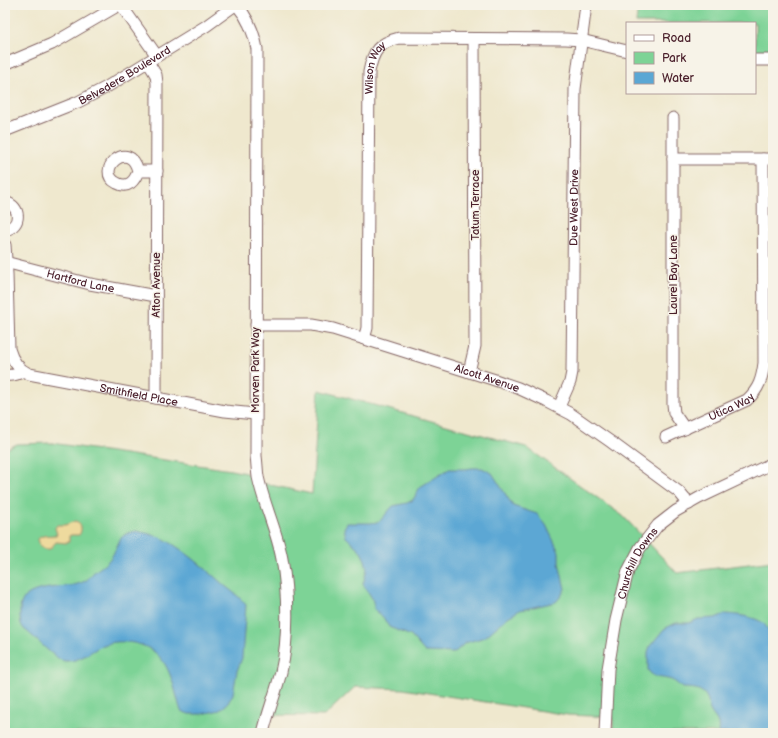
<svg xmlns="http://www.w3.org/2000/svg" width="778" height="738" viewBox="0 0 778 738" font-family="'Balsamiq Sans',sans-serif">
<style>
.green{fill:#7dd396;stroke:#647960}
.sand{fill:#eeda9e;stroke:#9c7c64}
.water{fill:#5ba7d4;stroke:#526380}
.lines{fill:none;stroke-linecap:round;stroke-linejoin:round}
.minor-casing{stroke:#846564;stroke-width:13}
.minor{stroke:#fff;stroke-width:11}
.labels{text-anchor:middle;stroke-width:3;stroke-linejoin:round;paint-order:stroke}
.street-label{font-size:11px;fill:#4a1f2b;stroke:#f7f3e8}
</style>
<rect width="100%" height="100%" fill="#f7f3e8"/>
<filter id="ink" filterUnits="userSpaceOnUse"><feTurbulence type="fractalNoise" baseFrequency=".025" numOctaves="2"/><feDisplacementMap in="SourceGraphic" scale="8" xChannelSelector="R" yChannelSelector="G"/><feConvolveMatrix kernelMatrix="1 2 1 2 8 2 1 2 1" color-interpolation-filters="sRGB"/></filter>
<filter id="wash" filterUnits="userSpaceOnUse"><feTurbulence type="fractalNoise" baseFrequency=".012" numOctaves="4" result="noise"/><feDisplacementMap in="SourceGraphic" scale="16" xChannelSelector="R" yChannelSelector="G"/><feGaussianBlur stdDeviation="0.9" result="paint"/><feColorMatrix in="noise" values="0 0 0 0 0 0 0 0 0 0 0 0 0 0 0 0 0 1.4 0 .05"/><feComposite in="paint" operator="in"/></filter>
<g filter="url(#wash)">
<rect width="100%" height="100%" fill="#efe8ce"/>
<!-- green -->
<g class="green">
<polygon points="638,5 773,5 773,52 755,52 755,23 636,23"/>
<polygon points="319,390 526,447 623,516 677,573 773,561 773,733 613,733 613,717 568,715 403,689 355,687 324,716 264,715 259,733 5,733 5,450 17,444 52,443 231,470 246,473 261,483 312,494"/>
</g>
<!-- sand -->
<path class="sand" d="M 75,521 L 78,522 C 82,526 82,531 79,535 L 71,535 L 69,536 L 69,542 L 67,543 L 56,542 L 50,549 L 44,549 L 40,546 L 38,539 C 43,534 49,536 56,535 L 57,534 L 55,528 L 57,525 L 65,525 Z"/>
<!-- water -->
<g class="water">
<polygon points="472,468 482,468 492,473 513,506 537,514 546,525 559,552 559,563 565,589 561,596 556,602 520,610 508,617 485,637 465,643 454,653 425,652 411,636 389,627 383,617 375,610 372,598 363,584 367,569 365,560 360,550 346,537 344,528 347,523 370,523 379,522 393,506 407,503 413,500 420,487 449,469 466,469"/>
<path d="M 136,531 C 146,533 156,535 166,540 C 187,552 207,570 225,586 C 233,592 240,597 246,605 L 242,658 L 237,671 L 233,694 L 228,703 L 220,710 L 202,714 L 189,714 L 181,711 C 172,683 170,650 134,643 C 122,641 113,641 101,646 C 90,652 79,662 65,661 C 55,660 34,636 24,629 C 20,624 20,619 20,612 C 19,580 67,592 85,581 C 89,579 91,575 94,572 C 101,567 108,563 112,556 C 121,541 117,535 136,531 Z"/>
<path d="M 725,614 C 734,614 756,617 763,623 C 768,627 771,636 773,643 L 773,733 L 718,733 C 720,719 715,720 710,710 C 708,706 709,701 707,698 C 703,688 691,688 682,688 C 678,684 674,680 668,679 C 659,677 653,678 648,670 L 648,652 L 650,646 L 664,629 L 676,623 L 689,623 L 698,619 L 715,618 Z"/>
</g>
</g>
<g filter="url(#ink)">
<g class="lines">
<defs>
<g id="minor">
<polyline points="121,5 157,56"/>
<path d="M 237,5 C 248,18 254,32 257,49 L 256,456 C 257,463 257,470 258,477 C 264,505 277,531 282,559 C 288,592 289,639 281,672 C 276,692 268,712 263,733"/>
<polyline points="755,60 773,60"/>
<polyline points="148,62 156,75 157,83 156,398"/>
<polyline points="5,64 52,44 119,5"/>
<polyline points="673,118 673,404 674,413 685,429"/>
<path id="s1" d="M 5,131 L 78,102 L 105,88 L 206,26 L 235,5"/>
<polyline points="673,159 773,159"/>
<path d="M 138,171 C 130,137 93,171 117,183 C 128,189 135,181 138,171 L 157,171"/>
<path d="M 5,202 C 21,206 22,226 5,230"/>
<path id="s2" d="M 5,245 L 7,274 L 9,349 C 12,360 18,369 29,374 L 225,411 L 255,414"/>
<path id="s3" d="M 5,262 L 90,284 L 156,296"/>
<path id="s4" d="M 256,325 L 311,325 L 333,329 L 492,379 L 518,388 L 546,401 L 571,414 L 611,442 L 679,492 L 689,504"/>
<path id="s5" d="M 364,339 L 367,328 L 369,72 C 373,51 378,43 399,38 L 566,39 L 581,40 L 627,51"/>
<polyline points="469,372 475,346 474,39"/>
<path d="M 5,375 C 12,376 17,375 23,371"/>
<path id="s6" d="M 559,407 L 570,382 L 572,372 L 575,89 L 586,5"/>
<path id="s7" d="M 666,437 L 747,400 C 759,389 762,379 764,363 L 763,159"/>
<path id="s8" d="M 605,733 L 608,669 L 616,620 L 628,571 L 640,548 L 658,525 L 676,511 L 699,498 L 773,463"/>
</g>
</defs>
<!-- minor casing -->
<use href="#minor" class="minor-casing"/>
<!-- minor -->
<use href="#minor" class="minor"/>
</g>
</g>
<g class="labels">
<!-- street labels -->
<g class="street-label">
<text dy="4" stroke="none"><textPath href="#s5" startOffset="273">Wilson Way</textPath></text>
<text dy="4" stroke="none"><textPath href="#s1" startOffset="132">Belvedere Boulevard</textPath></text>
<text transform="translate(475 205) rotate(-90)" y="4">Tatum Terrace</text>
<text dy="4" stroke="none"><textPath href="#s6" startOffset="202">Due West Drive</textPath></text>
<text transform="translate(673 275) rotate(-90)" y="4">Laurel Bay Lane</text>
<text dy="4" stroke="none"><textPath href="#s3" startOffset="78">Hartford Lane</textPath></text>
<text transform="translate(156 285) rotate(-90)" y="4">Afton Avenue</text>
<text transform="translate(255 370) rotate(-90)" y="4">Morven Park Way</text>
<text dy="4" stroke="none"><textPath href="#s4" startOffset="239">Alcott Avenue</textPath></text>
<text dy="4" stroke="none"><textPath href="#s2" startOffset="249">Smithfield Place</textPath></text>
<text dy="4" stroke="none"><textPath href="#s7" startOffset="72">Utica Way</textPath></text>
<text dy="4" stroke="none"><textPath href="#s8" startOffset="175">Churchill Downs</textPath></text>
</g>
</g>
<!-- margin -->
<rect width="778" height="738" fill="none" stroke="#f7f3e8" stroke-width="20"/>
<!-- legend -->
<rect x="626" y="22" width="130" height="72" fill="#f7f3e8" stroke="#b29e9c"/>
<rect x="634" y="35" width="20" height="6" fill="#ffffff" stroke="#b29e9c"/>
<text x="662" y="42" font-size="12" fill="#4a1f2b">Road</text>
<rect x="634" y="52" width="20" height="12" fill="#7dd396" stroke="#b29e9c"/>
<text x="662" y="62" font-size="12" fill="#4a1f2b">Park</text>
<rect x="634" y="72" width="20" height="12" fill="#5ba7d4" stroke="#b29e9c"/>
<text x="662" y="82" font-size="12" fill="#4a1f2b">Water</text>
</svg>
